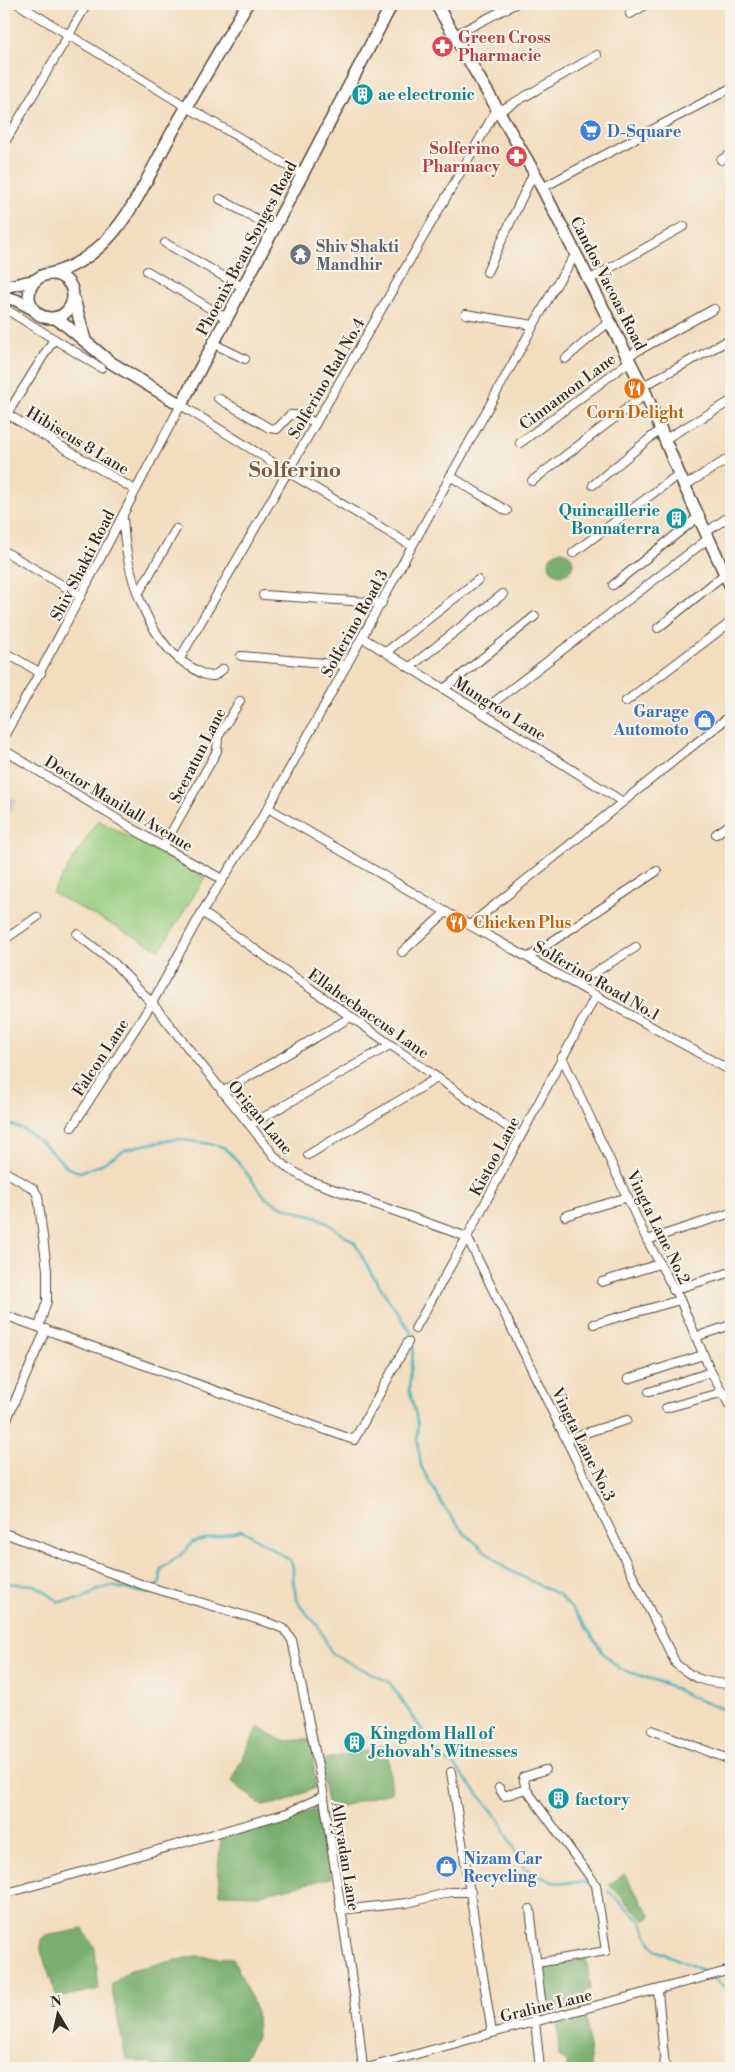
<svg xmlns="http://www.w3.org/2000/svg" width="735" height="2072" viewBox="0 0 735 2072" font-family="'Libre Bodoni',serif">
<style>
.industrial{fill:#d2bfc0}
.green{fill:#97cd7f;stroke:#697c4e}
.forest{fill:#79b06e;stroke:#5a6d46}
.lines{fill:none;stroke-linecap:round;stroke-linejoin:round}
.stream{stroke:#40b0b9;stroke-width:2.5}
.street-casing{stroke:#574536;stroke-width:10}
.secondary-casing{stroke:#574536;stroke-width:14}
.street{stroke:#fff;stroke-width:8}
.secondary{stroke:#fff;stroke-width:11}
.labels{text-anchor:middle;stroke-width:4.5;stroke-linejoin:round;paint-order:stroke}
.health-label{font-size:16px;font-weight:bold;fill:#be3a42;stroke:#f7f3e8;text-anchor:start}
.culture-label{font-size:16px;font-weight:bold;fill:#0d838f;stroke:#f7f3e8;text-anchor:start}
.shop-label{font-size:16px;font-weight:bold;fill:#366cbe;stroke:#f7f3e8;text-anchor:start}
.worship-label{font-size:16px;font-weight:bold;fill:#5b616d;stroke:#f7f3e8;text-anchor:start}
.street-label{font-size:16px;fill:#3b2a1e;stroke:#f7f3e8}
.food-label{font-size:16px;font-weight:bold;fill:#c56008;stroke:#f7f3e8}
.district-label{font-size:21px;font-weight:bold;fill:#795a40;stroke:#f7f3e8}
</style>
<rect width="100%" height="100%" fill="#f7f3e8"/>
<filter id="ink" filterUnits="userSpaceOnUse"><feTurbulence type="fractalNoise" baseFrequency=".02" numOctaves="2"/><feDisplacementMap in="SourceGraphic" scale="10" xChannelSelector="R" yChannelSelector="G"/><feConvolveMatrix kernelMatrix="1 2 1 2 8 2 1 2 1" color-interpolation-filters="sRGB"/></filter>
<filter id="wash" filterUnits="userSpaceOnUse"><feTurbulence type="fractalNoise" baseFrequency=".0096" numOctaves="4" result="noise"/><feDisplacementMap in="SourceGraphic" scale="20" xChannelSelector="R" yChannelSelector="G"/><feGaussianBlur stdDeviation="1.12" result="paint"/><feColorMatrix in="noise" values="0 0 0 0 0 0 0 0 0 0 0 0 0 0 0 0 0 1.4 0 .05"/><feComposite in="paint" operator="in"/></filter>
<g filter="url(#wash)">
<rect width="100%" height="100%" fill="#f3ddbf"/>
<!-- industrial -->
<polygon class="industrial" points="4,792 17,801 4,821"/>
<!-- green -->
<polygon class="green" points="98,820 205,878 160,950 52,893"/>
<!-- forest -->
<g class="forest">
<circle cx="561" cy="563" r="12"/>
<polygon points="258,1727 283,1741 311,1739 316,1787 285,1802 262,1806 231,1781"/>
<polygon points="387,1744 392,1792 328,1810 320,1760 360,1752"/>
<polygon points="318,1809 331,1878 257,1895 220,1894 218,1868 221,1839"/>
<polygon points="624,1874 651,1916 644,1920 609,1885"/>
<polygon points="83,1929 95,1949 99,1989 57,1998 41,1951 41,1939 46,1936"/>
<polygon points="196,1956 233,1958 256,2010 257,2038 237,2068 155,2068 151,2064 126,2059 111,1985 130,1970"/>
<polygon points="586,1958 591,1989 584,1991 588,2006 544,2016 545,1966"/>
<polygon points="586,2014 591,2068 567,2068 567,2062 559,2057 557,2023"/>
</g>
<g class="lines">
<!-- stream -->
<g class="stream">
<path d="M 4,1125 C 25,1122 53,1153 68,1168 L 80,1172 L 100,1165 L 125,1150 L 138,1146 L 177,1139 L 216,1145 L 223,1147 L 233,1156 L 266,1198 L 281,1206 L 323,1220 L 355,1243 L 371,1273 L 410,1331 L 414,1344 L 409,1388 L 418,1424 L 417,1439 L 421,1466 L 442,1504 L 463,1532 L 505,1568 L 559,1595 L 580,1618 L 604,1654 L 620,1669 L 666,1684 L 693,1698 L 731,1712"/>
<polyline points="4,1583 33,1585 40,1588 59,1602 83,1599 96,1591 111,1586 150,1594 160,1583 161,1569 186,1551 192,1542 242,1530 290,1560 293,1567 293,1580 296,1597 301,1607 318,1626 332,1654 389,1682 442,1759 454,1765 499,1819 524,1868 552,1882 564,1883 584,1882 592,1885"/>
<polyline points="608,1891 641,1921 650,1941 656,1950 700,1969 707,1974"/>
<polyline points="711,1977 725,1987 731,1986"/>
</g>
</g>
</g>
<g filter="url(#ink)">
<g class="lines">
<defs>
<g id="street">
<polyline points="18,4 187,107 303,175"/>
<polyline points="630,14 647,4"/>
<polyline points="453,36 515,4"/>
<polyline points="498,112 597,55"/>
<polyline points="4,144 87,4"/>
<polyline points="721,160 731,154"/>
<polyline points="542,188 731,88"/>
<polyline points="220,199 275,229"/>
<polyline points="165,243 244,288"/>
<polyline points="147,271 228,319"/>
<polyline points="487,272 534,172"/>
<polyline points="589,280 684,226"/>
<polyline points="4,308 101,368"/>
<polyline points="466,314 533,325"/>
<polyline points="214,344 245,359"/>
<polyline points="628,356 714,309"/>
<polyline points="565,359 610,321"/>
<polyline points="643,386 731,339"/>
<polyline points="218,398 269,428 277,429 290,415 299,415 316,423"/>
<polyline points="7,414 135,490"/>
<polyline points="4,419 54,339"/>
<polyline points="665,439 731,401"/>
<polyline points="520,443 630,361"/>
<polyline points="450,476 507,511"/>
<polyline points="532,481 646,394"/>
<polyline points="593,485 661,429"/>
<polyline points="684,486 731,457"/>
<path d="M 123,518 C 125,568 145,639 189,666 C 197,670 204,677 214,676 L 223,669"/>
<polyline points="705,533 731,515"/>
<polyline points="4,551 81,596"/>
<polyline points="573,553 679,474"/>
<polyline points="613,585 698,517"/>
<polyline points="138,594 176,529"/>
<polyline points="263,595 382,603"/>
<polyline points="658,628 731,569"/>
<polyline points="363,638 623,802"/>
<polyline points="4,652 41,673"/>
<polyline points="386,652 478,580"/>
<polyline points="241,656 347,665"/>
<polyline points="179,660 497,109"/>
<polyline points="410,667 503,594"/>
<polyline points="444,689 535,616"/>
<polyline points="625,702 731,622"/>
<polyline points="481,712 708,539"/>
<path d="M 4,736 C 67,628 121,515 181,405 L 288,472 L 412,546"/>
<polyline points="4,750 163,847 222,879"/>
<polyline points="268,808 446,912 731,1071"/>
<polyline points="716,834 731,824"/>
<polyline points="163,847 217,751 218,737 240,701"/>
<polyline points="202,912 520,1136"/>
<polyline points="471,924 731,715"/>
<polyline points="77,934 115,964 152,1003 276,1158 288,1168 308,1180 467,1237"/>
<polyline points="4,940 37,917"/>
<polyline points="402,952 446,912"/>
<polyline points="529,957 657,871"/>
<polyline points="576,984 636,947"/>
<polyline points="562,1057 647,1240 680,1300 711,1372 731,1408"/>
<polyline points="222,1092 351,1017"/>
<polyline points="250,1125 390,1045"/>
<polyline points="72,1127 152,1003 202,912 268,808 553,290 576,254"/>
<polyline points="308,1155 437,1078"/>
<polyline points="4,1171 34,1189 38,1196 47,1270 47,1301 39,1327"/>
<polyline points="565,1216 628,1197"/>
<path d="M 467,1237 L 676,1664 C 695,1680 707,1683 731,1684"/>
<polyline points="647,1240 731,1213"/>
<polyline points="602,1282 659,1264"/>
<polyline points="673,1290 731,1272"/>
<polyline points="4,1315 354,1440 408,1342"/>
<polyline points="594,1324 680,1300"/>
<polyline points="415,1329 467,1237 596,995"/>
<polyline points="695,1337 731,1325"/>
<polyline points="628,1379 703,1355"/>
<polyline points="649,1392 711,1372"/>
<polyline points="666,1408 724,1392"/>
<polyline points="4,1426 46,1329"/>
<polyline points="566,1439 627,1420"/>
<polyline points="4,1533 143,1585 269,1623 284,1629 292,1640 322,1785 357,2013 363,2068"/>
<polyline points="652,1730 731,1760"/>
<polyline points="451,1772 492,2033"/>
<polyline points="499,1788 504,1796 526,1789 596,1885 606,1951 537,1963"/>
<polyline points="526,1789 523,1777 545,1770"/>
<polyline points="4,1894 287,1813 323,1796"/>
<polyline points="530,1909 542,2008 534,2012 540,2068"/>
<polyline points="340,1910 407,1903 451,1892 471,1892"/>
<polyline points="658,1991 665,2068"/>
<polyline points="367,2068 492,2033 731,1970"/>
</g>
<g id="secondary">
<polyline points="436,4 534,172 589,280 646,394 679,474 731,587"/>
<circle cx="51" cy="296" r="22"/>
<path d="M 50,274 C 119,256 142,185 174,129 C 198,87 223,45 247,4"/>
<polyline points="4,287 36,280"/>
<polyline points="4,297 16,300 33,309"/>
<polyline points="74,299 85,340"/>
<polyline points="55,318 68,327 110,362 181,405 392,4"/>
</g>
</defs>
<!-- street casing -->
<use href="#street" class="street-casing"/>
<!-- secondary casing -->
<use href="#secondary" class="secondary-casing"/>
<!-- street -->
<use href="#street" class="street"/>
<!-- secondary -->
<use href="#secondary" class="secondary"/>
</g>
</g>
<!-- icons -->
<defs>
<symbol id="pharmacy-disc" viewBox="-11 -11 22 22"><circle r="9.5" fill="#e0444e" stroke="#f7f3e8"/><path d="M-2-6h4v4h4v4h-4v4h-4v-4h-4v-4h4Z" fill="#fff"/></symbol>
<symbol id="building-disc" viewBox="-11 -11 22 22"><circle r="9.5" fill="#0f9aa8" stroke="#f7f3e8"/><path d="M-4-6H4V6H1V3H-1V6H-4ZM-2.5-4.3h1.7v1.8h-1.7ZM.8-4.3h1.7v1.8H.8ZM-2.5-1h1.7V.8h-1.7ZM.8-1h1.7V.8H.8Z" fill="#fff"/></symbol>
<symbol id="supermarket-disc" viewBox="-11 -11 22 22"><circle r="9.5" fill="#3f7fe0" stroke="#f7f3e8"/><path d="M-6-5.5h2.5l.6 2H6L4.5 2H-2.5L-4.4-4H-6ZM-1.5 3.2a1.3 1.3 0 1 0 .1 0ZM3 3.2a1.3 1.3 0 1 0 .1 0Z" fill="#fff"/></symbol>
<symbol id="temple-disc" viewBox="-11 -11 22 22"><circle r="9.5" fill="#6b7280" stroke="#f7f3e8"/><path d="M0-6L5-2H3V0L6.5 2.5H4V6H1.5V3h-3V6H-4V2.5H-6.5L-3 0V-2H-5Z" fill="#fff"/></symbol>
<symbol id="restaurant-disc" viewBox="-11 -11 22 22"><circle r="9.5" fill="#e8710a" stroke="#f7f3e8"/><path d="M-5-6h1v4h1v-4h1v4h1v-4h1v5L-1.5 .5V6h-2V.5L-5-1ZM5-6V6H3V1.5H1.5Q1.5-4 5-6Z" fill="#fff"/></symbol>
<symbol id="shop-disc" viewBox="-11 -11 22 22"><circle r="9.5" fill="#3f7fe0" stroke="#f7f3e8"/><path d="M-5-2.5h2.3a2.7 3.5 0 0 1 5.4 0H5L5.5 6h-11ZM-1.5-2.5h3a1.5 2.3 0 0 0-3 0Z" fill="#fff"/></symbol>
</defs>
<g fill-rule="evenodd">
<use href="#pharmacy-disc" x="430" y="34" width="25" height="25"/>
<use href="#building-disc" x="350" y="82" width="25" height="25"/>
<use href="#supermarket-disc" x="578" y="118" width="25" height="25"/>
<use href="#pharmacy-disc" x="504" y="144" width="25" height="25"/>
<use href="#temple-disc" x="288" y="242" width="25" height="25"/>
<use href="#restaurant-disc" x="622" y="376" width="25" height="25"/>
<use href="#building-disc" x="664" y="506" width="25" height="25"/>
<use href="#shop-disc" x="692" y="708" width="25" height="25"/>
<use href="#restaurant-disc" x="444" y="910" width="25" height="25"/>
<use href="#building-disc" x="342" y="1730" width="25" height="25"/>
<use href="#building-disc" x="546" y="1786" width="25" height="25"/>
<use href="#shop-disc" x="434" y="1854" width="25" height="25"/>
</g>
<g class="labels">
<!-- health labels -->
<g class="health-label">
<text x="458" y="43">Green Cross<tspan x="458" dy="18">Pharmacie</tspan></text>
<text x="500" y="154" text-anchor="end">Solferino<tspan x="500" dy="18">Pharmacy</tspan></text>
</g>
<!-- culture labels -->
<g class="culture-label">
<text x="378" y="100">ae electronic</text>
<text x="660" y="516" text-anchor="end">Quincaillerie<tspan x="660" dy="18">Bonnaterra</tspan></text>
<text x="370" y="1739">Kingdom Hall of<tspan x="370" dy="18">Jehovah's Witnesses</tspan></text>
<text x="575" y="1805">factory</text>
</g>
<!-- shop labels -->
<g class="shop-label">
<text x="607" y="137">D-Square</text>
<text x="689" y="717" text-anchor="end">Garage<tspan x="689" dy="18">Automoto</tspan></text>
<text x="463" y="1864">Nizam Car<tspan x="463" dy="18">Recycling</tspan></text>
</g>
<!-- worship labels -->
<g class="worship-label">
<text x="316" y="252">Shiv Shakti<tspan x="316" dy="18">Mandhir</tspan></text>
</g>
<!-- street labels -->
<g class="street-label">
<text transform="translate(246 248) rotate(-62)" y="6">Phoenix Beau Songes Road</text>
<text transform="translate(609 283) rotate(63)" y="6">Candos Vacoas Road</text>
<text transform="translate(326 378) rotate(-60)" y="6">Solferino Rad No.4</text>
<text transform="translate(567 391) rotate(-37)" y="6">Cinnamon Lane</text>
<text transform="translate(78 440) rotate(31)" y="6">Hibiscus 8 Lane</text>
<text transform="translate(82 565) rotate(-63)" y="6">Shiv Shakti Road</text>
<text transform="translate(354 623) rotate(-61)" y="6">Solferino Road 3</text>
<text transform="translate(500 708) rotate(32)" y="6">Mungroo Lane</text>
<text transform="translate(197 755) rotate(-63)" y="6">Seeratun Lane</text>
<text transform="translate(119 803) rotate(31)" y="6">Doctor Manilall Avenue</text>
<text transform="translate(597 980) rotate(30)" y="6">Solferino Road No.1</text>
<text transform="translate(369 1013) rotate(35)" y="6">Ellaheebaccus Lane</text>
<text transform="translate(100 1057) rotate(-57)" y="6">Falcon Lane</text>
<text transform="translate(261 1117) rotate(50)" y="6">Origan Lane</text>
<text transform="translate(494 1156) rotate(-62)" y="6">Kistoo Lane</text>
<text transform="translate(659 1227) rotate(64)" y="6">Vingta Lane No.2</text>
<text transform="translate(584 1444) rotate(64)" y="6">Vingta Lane No.3</text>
<text transform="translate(346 1856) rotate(81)" y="6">Allyyadan Lane</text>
<text transform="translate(546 2005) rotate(-14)" y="6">Graline Lane</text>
</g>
<!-- food labels -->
<g class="food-label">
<text x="635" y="418">Corn Delight</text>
<text x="473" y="928" text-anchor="start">Chicken Plus</text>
</g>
<!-- district labels -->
<g class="district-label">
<text x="295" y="477">Solferino</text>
</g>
</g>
<!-- margin -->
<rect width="735" height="2072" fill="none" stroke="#f7f3e8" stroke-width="20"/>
<!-- north arrow -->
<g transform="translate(58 2014) rotate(351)" stroke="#f7f3e8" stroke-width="4" paint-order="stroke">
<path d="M0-4L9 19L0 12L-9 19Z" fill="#3b2a1e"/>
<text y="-8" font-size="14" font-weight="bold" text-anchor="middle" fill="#3b2a1e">N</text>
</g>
</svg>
